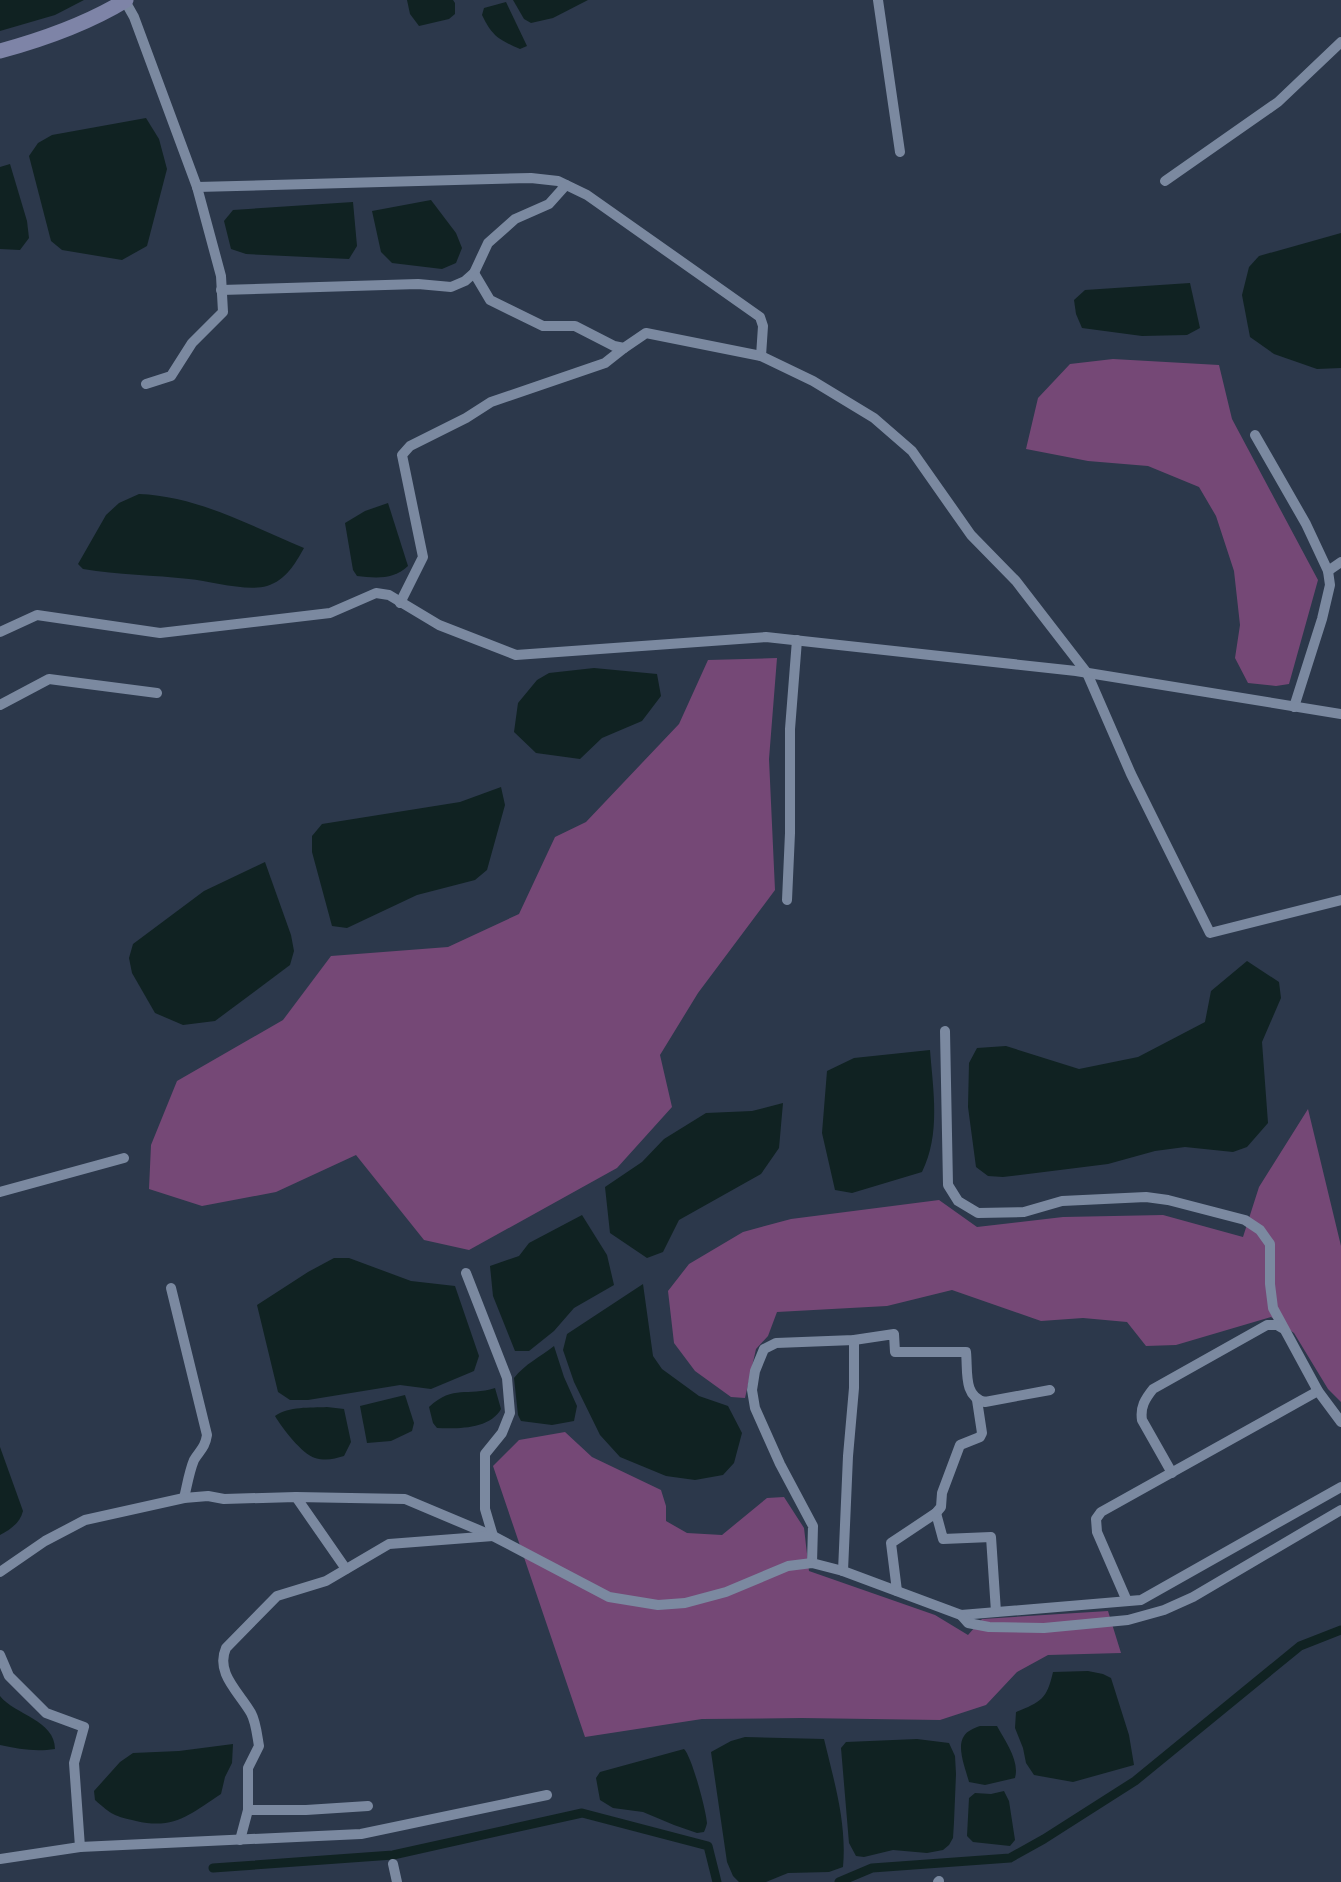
<svg xmlns="http://www.w3.org/2000/svg" width="1341" height="1882" viewBox="0 0 1341 1882" font-family="Merriweather,serif">
<style>
.green{fill:#754876}
.water{fill:#102222}
.lines{fill:none;stroke-linecap:round;stroke-linejoin:round}
.canal{stroke:#102222;stroke-width:9}
.minor{stroke:#7b89a0;stroke-width:10}
.secondary{stroke:#7e84a7;stroke-width:15}
</style>
<rect width="100%" height="100%" fill="#2c384b"/>
<!-- green -->
<g class="green">
<polygon points="1113,359 1219,365 1232,419 1318,580 1289,684 1276,686 1248,683 1235,658 1240,625 1234,571 1216,516 1199,487 1148,466 1088,461 1026,449 1038,398 1070,364"/>
<polygon points="777,658 769,759 775,890 698,993 660,1055 672,1107 617,1168 469,1250 424,1240 356,1155 276,1192 202,1206 149,1189 151,1145 177,1081 283,1020 331,956 448,947 519,914 555,837 586,822 679,724 708,660"/>
<polygon points="1308,1109 1341,1246 1341,1402 1328,1389 1294,1333 1271,1317 1176,1345 1146,1346 1127,1322 1083,1318 1041,1321 952,1290 887,1306 777,1312 768,1336 756,1349 745,1398 731,1397 695,1371 674,1343 668,1291 689,1264 743,1232 791,1219 939,1200 977,1227 1063,1217 1163,1215 1243,1237 1259,1187"/>
<polygon points="565,1432 592,1457 661,1490 666,1506 666,1521 687,1533 722,1535 767,1498 784,1497 804,1528 809,1571 935,1615 968,1635 982,1619 1108,1611 1121,1653 1048,1655 1017,1672 986,1705 940,1720 802,1718 702,1719 585,1737 493,1466 519,1440"/>
</g>
<!-- water -->
<g class="water">
<polygon points="0,0 84,0 55,15 0,31"/>
<polygon points="407,0 453,0 455,3 455,14 449,19 419,26 410,14"/>
<polygon points="513,0 588,0 553,18 531,23 524,19"/>
<path d="M 506,2 L 527,46 L 520,49 C 499,40 492,36 482,15 L 484,8 Z"/>
<polygon points="146,118 159,139 167,169 147,246 122,260 62,250 51,241 29,156 38,143 52,135"/>
<polygon points="10,164 27,221 29,238 20,250 0,249 0,167"/>
<polygon points="431,200 456,233 462,248 456,263 442,269 392,263 381,252 372,211"/>
<polygon points="353,202 357,246 349,259 246,254 231,249 224,221 233,210"/>
<polygon points="1341,233 1341,368 1317,369 1274,354 1250,337 1242,295 1249,267 1259,256"/>
<polygon points="1190,283 1200,328 1187,335 1142,336 1082,328 1076,314 1074,300 1085,290"/>
<path d="M 139,494 C 197,496 251,526 304,548 C 295,564 286,580 267,586 C 247,592 210,581 189,579 C 154,575 118,575 83,569 L 78,564 L 106,515 L 119,503 Z"/>
<path d="M 388,503 L 408,566 C 394,580 375,578 357,576 L 353,570 L 345,523 L 365,511 Z"/>
<polygon points="594,668 657,674 661,696 642,721 602,738 580,759 536,753 514,732 518,703 537,680 549,673"/>
<polygon points="501,787 505,805 487,870 475,880 417,895 347,928 332,926 312,852 312,836 322,824 460,802"/>
<polygon points="265,862 291,935 294,951 290,965 215,1021 183,1025 155,1013 132,973 129,958 133,944 204,891"/>
<polygon points="1247,961 1279,982 1281,998 1262,1042 1268,1123 1247,1147 1233,1152 1185,1147 1155,1151 1108,1164 1003,1177 988,1176 976,1167 968,1107 969,1063 977,1048 1006,1046 1079,1069 1138,1057 1205,1022 1211,991"/>
<path d="M 930,1050 C 933,1090 941,1134 922,1172 L 852,1193 L 835,1190 L 822,1133 L 827,1071 L 854,1058 Z"/>
<polygon points="783,1103 779,1148 761,1174 679,1220 663,1252 647,1258 610,1233 605,1187 642,1162 664,1139 706,1113 752,1111"/>
<polygon points="582,1215 607,1255 614,1285 574,1308 554,1331 529,1351 515,1351 493,1296 490,1266 519,1256 529,1243"/>
<polygon points="334,1258 349,1258 411,1281 455,1286 479,1356 474,1371 431,1389 400,1385 308,1400 290,1400 278,1392 257,1305 308,1272"/>
<polygon points="643,1284 653,1356 662,1369 699,1396 728,1406 742,1433 734,1463 723,1475 695,1480 666,1476 620,1457 600,1435 574,1382 563,1350 567,1334"/>
<path d="M 554,1346 L 564,1377 L 577,1406 L 574,1421 L 552,1425 L 521,1421 L 518,1415 L 514,1378 C 525,1364 540,1357 554,1346 Z"/>
<path d="M 495,1388 L 501,1409 C 490,1429 458,1429 437,1428 L 433,1423 L 429,1407 C 454,1384 467,1397 495,1388 Z"/>
<polygon points="405,1395 414,1423 412,1431 391,1441 367,1443 360,1406"/>
<path d="M 327,1407 L 344,1409 L 351,1442 L 344,1456 C 334,1459 326,1461 315,1458 C 302,1454 282,1428 275,1416 C 289,1406 310,1408 327,1407 Z"/>
<path d="M 0,1447 L 23,1511 C 20,1523 11,1529 0,1535 Z"/>
<path d="M 1088,1671 L 1103,1674 L 1111,1678 L 1129,1735 L 1134,1765 L 1073,1782 L 1034,1775 L 1026,1763 L 1023,1748 L 1015,1728 L 1016,1712 C 1041,1702 1047,1699 1053,1672 Z"/>
<path d="M 0,1696 C 15,1715 55,1720 55,1749 C 35,1752 19,1749 0,1745 Z"/>
<path d="M 980,1726 L 997,1726 C 1005,1741 1020,1761 1015,1778 L 985,1785 L 969,1782 C 966,1770 956,1747 964,1736 C 967,1731 974,1728 980,1726 Z"/>
<path d="M 745,1737 L 824,1739 C 834,1781 847,1823 843,1867 L 829,1872 L 788,1873 L 766,1882 L 739,1882 L 733,1876 L 727,1862 L 711,1752 L 731,1741 Z"/>
<polygon points="917,1739 949,1743 955,1756 956,1774 954,1822 953,1838 949,1845 943,1850 927,1853 893,1850 864,1857 856,1856 849,1843 841,1748 846,1742"/>
<path d="M 233,1744 L 232,1763 L 225,1777 L 221,1794 C 190,1814 175,1830 136,1821 C 114,1816 112,1815 95,1800 L 94,1791 L 120,1762 L 133,1753 L 179,1751 Z"/>
<path d="M 684,1749 C 692,1757 706,1810 707,1823 C 707,1824 705,1830 704,1832 L 697,1833 L 674,1825 L 643,1812 L 613,1808 L 600,1800 L 596,1778 L 600,1772 Z"/>
<polygon points="1004,1791 1009,1801 1015,1840 1010,1846 973,1842 967,1836 969,1798 975,1793 991,1794"/>
</g>
<g class="lines">
<!-- canal -->
<g class="canal">
<polyline points="213,1868 393,1855 582,1813 708,1846 717,1882"/>
<polyline points="839,1882 872,1868 1010,1858 1044,1839 1135,1781 1300,1646 1341,1630"/>
</g>
<!-- minor -->
<g class="minor">
<polyline points="878,0 900,152"/>
<polyline points="125,1 134,17 197,187 221,276 223,312 192,343 171,376 146,384"/>
<polyline points="1165,181 1278,102 1341,42"/>
<polyline points="197,187 531,178 558,181 587,195 760,317 763,326 761,356"/>
<polyline points="474,273 490,300 543,326 575,326 614,346 624,348 646,333 761,356 813,381 874,418 912,451 971,535 1016,581 1087,673 1131,774 1210,933 1341,900"/>
<polyline points="221,290 418,284 451,287 465,281 474,273 488,243 515,219 549,204 566,185"/>
<polyline points="1255,435 1306,524 1328,571 1330,585 1322,619 1294,707"/>
<polyline points="1328,571 1341,562"/>
<polyline points="400,603 423,557 402,455 410,446 466,418 491,402 605,363 624,348"/>
<polyline points="0,632 37,615 160,633 330,613 376,593 389,595 439,625 516,655 766,637 1076,671 1341,714"/>
<polyline points="0,705 49,679 157,693"/>
<polyline points="787,900 790,833 790,729 797,640"/>
<polyline points="945,1031 948,1185 958,1201 978,1213 1024,1212 1062,1201 1146,1197 1168,1200 1245,1220 1260,1230 1270,1244 1270,1284 1273,1308 1318,1391 1341,1422"/>
<polyline points="0,1192 124,1158"/>
<path d="M 171,1288 L 207,1435 C 205,1448 200,1450 194,1460 C 189,1472 187,1486 184,1498"/>
<path d="M 1172,1473 L 1142,1420 C 1140,1407 1145,1399 1153,1389 L 1267,1325 L 1277,1325 L 1282,1328"/>
<polyline points="296,1497 346,1569"/>
<polyline points="936,1513 943,1539 991,1537 996,1612"/>
<path d="M 812,1563 L 813,1526 L 780,1464 L 755,1408 L 752,1390 L 755,1371 L 764,1349 L 776,1343 L 854,1340 L 894,1334 L 895,1352 L 966,1352 C 968,1371 963,1397 985,1402 L 1050,1390"/>
<polyline points="843,1571 848,1456 854,1388 854,1340"/>
<polyline points="0,1572 45,1541 85,1520 184,1498 208,1496 224,1499 296,1497 405,1499 493,1536 609,1597 658,1605 685,1603 726,1592 788,1566 812,1563 843,1571 961,1615 1141,1600 1341,1487"/>
<polyline points="897,1591 891,1543 936,1513 941,1507 942,1493 960,1445 980,1437 982,1433 977,1400"/>
<polyline points="1127,1601 1097,1532 1096,1519 1101,1512 1318,1391"/>
<polyline points="961,1615 968,1623 989,1627 1044,1628 1128,1620 1164,1610 1193,1597 1341,1510"/>
<polyline points="0,1655 9,1676 46,1713 84,1727 74,1763 80,1847"/>
<polyline points="248,1810 306,1810 368,1806"/>
<path d="M 240,1840 L 248,1810 L 248,1768 L 259,1746 C 257,1735 256,1722 251,1713 C 239,1692 215,1673 226,1648 L 277,1596 L 326,1581 L 389,1544 L 493,1536 L 485,1509 L 485,1454 L 502,1433 L 510,1413 L 507,1378 L 466,1273"/>
<polyline points="0,1859 80,1847 361,1834 547,1795"/>
<polyline points="393,1864 397,1882"/>
<polyline points="938,1882 939,1881"/>
</g>
<!-- secondary -->
<path class="secondary" d="M 0,51 C 44,39 87,24 126,0"/>
</g>
</svg>
